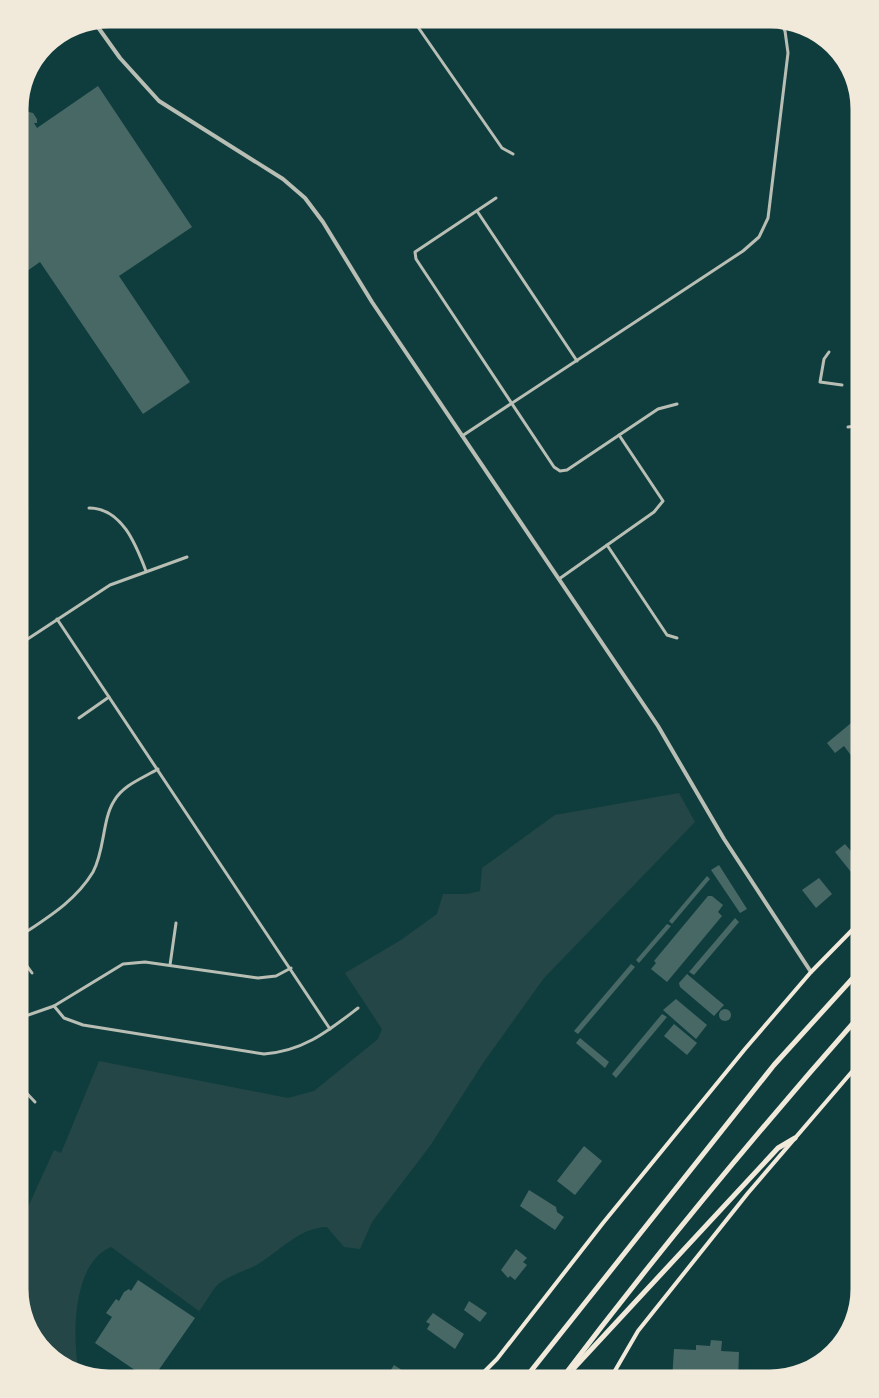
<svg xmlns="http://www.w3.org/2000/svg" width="879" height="1398" viewBox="0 0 879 1398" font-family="'PT Sans',sans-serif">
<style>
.green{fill:#244646}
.building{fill:#486865}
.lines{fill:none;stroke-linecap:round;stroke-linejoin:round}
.minor{stroke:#b8beb3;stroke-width:3}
.tertiary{stroke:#b8beb3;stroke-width:4}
.secondary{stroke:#f1e9da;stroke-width:4}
.motorway{stroke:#f1e9da;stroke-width:5}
.rim{fill:none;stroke:#f1e9da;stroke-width:3}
</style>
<rect width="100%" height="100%" fill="#0f3d3e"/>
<!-- green -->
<path class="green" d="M 679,793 L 695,822 L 544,978 L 483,1063 L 430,1146 L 372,1222 L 360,1249 L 344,1247 L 327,1227 C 299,1227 278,1253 255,1266 C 244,1271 231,1275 221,1282 C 213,1287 206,1303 199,1311 L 111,1247 C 72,1263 72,1337 79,1373 L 58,1366 L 26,1330 L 17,1288 L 17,1231 L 54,1150 L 61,1153 L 99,1061 L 288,1098 L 314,1091 L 378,1039 L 382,1029 L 345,973 L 401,940 L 437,914 L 443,894 L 467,894 L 480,891 L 482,868 L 555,815 Z"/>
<!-- building -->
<g class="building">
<polygon points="98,86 192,227 119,276 190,382 143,414 40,262 17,278 18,116 25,111 33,113 37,119 37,123 34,123 37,128"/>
<polygon points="862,714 862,770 844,746 835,753 827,743"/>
<polygon points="845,844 861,863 851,872 835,852"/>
<polygon points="719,865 747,909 740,913 711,870"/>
<polygon points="707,876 710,879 672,924 669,921"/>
<polygon points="819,878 832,894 816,908 802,890"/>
<polygon points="708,896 712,896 723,905 718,912 722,916 667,982 651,969 656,963 654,961"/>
<polygon points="735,918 739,922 694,975 689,972"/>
<polygon points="667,924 671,926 639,963 636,960"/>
<polygon points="631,964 635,967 578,1034 574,1031"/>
<polygon points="687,974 724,1005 714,1016 680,987 679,983"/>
<polygon points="676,999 707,1025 696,1039 663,1010"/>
<circle cx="725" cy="1015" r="6"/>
<polygon points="662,1014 667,1017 616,1078 612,1074"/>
<polygon points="674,1024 697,1043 687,1055 664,1036"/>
<polygon points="580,1038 609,1062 605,1068 576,1043"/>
<polygon points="584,1146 602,1161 575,1195 557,1181"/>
<polygon points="529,1190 556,1207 557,1212 564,1217 555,1230 520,1206"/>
<polygon points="516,1249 527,1258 523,1262 527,1265 515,1280 510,1276 508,1278 501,1270"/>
<polygon points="138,1280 195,1318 151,1381 95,1343 112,1317 106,1313 116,1299 119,1301 124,1292 129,1289 131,1291"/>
<polygon points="469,1301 487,1313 480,1322 464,1310"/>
<polygon points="433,1313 464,1334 455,1349 427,1329 430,1324 426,1322"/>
<polygon points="711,1340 722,1341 721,1351 739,1352 738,1381 672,1381 674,1349 696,1350 696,1345 710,1346"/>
<polygon points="394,1365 408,1374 419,1381 395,1381 387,1376"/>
</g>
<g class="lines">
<!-- minor -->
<g class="minor">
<polyline points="411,17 502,148 513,154"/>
<polyline points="496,198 415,252 416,259 554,467 560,471 567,470 658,409 677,404"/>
<polyline points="477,211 577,361"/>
<polyline points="829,352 824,359 820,382 842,385"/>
<polyline points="848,427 862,425"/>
<polyline points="462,436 743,251 759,237 768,218 788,53 785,31 778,17"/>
<path d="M 89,508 C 122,508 136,545 146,571"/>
<polyline points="607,545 667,635 677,638"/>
<polyline points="559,579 654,512 663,501 619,435"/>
<polyline points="57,619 330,1029"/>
<polyline points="17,646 110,585 187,557"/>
<polyline points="79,718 109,697"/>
<path d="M 17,938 C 45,919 75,902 93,872 C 105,850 102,820 114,801 C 123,785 143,778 158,769"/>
<polyline points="17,952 32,973"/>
<polyline points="170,965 176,923"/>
<path d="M 54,1006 L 64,1018 L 83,1025 L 264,1054 C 304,1051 328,1031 358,1008"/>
<polyline points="17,1019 54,1006 123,964 145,962 258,978 276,976 291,968"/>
<polyline points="17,1083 35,1102"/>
</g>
<!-- tertiary -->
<polyline class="tertiary" points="95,23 120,58 159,101 283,179 305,198 323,222 372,302 658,726 724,839 811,972"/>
<!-- secondary -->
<g class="secondary">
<polyline points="475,1381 497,1359 603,1223 745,1049 811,972 862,920"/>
<polyline points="609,1381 638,1331 748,1193 862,1060"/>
</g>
<!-- motorway -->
<g class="motorway">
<polyline points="574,1368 778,1148 795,1138"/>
<polyline points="523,1381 774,1065 862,968"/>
<path d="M 560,1381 C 656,1254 757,1132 862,1013"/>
</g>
</g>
<!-- crop -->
<path d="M0 0H879V1398H0ZM109 27H770A82 82 0 0 1 852 109V1289A82 82 0 0 1 770 1371H109A82 82 0 0 1 27 1289V109A82 82 0 0 1 109 27Z" fill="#f1e9da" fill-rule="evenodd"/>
<path class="rim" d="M109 27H770A82 82 0 0 1 852 109V1289A82 82 0 0 1 770 1371H109A82 82 0 0 1 27 1289V109A82 82 0 0 1 109 27Z"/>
</svg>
